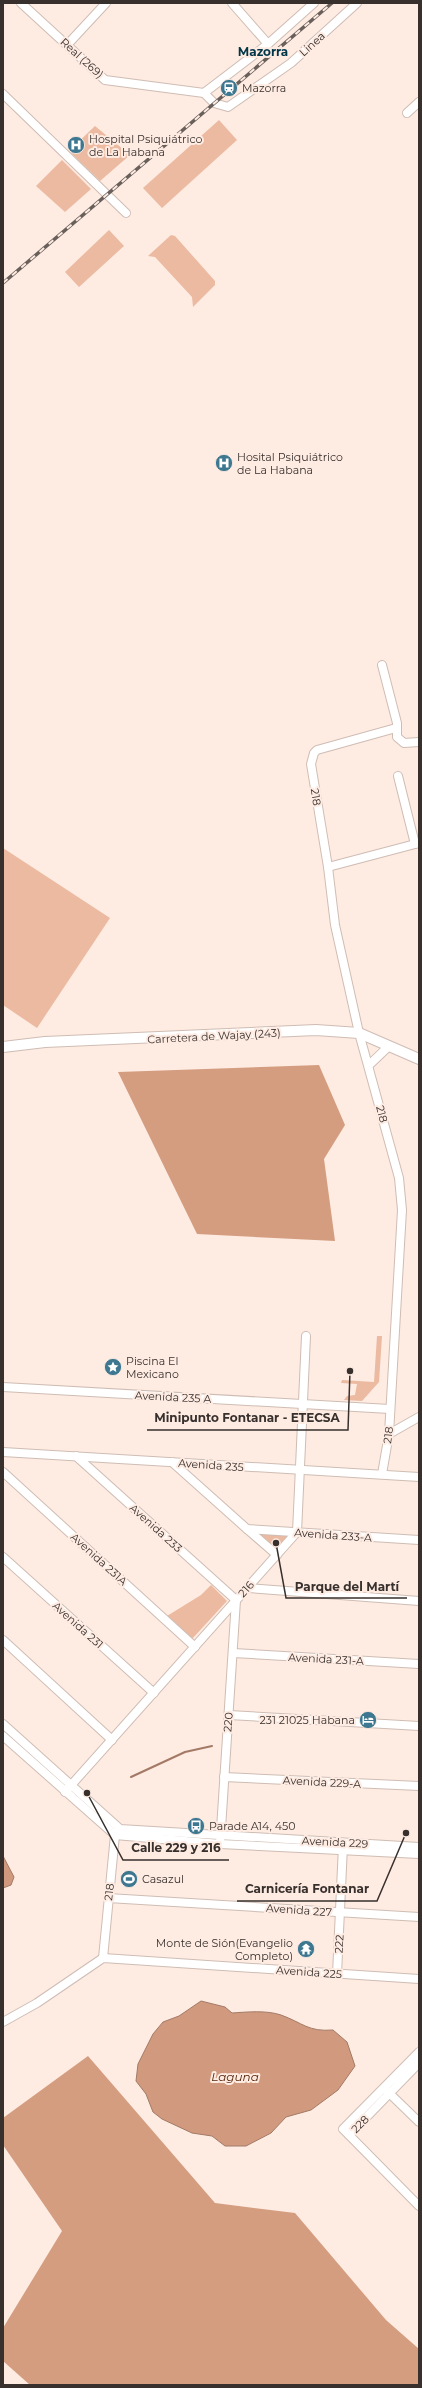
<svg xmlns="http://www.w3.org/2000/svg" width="422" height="2388" viewBox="0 0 422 2388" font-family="Montserrat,sans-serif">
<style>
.green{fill:#ebbaa1}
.forest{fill:#d49d80}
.water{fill:#d19a7e;stroke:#a37a66}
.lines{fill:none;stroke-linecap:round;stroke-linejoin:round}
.stream{stroke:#a37a66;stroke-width:2}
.minor-casing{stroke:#cfbdb4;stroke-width:10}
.major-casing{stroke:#cfbdb4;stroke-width:12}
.minor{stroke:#fff;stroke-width:8}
.major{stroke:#fff;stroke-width:10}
.rail-casing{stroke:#6a605b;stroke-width:3.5}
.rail{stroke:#feebe2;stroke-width:2;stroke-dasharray:6;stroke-linecap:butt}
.labels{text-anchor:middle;stroke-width:4;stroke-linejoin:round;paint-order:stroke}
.street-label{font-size:11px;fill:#37302d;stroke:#feebe2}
.poi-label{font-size:11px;fill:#37302d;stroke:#feebe2;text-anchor:start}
.neighbourhood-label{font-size:12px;font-weight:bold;fill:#013648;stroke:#feebe2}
.water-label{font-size:12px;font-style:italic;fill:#511f00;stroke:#feebe2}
.leader{fill:none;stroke:#37302d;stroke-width:1.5}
.callout-dot{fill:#37302d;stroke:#feebe2;stroke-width:1.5}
.callout-label{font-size:12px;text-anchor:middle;font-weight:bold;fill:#37302d;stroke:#feebe2;stroke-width:4;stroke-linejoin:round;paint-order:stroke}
</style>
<rect width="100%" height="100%" fill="#feebe2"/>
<!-- green -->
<g class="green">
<polygon points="219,120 237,140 162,208 143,188"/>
<polygon points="95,126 130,155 100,181 69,151"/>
<polygon points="62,160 91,189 65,212 36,186"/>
<polygon points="109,230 124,246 79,287 65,272"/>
<polygon points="171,235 175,236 215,281 215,285 193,307 192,297 155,257 148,256"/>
<polygon points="3,848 110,918 37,1028 3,1005"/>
<polygon points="377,1336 382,1336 379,1382 362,1401 344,1400 347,1396 355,1395 357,1384 341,1383 342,1380 374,1382"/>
<polygon points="259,1534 290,1536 277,1550"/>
<polygon points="211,1585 227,1601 192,1639 167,1616 201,1595"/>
</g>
<!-- forest -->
<g class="forest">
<polygon points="319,1065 345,1125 324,1159 335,1241 197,1234 118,1072"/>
<polygon points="88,2056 215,2203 295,2213 386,2320 419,2349 419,2385 30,2385 3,2361 3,2328 62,2231 3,2145 3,2118"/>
</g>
<!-- water -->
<g class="water">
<polygon points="3,1856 14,1877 11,1885 3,1888"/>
<path d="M 201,2001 L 225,2007 L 232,2013 C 247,2012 266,2010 281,2015 C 303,2023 308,2032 333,2030 L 347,2042 L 355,2066 L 338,2090 L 311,2110 L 286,2117 L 271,2133 L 246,2146 L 225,2146 L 212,2136 L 192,2133 L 162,2119 L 153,2112 L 146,2094 L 136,2081 L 138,2064 L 153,2034 L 163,2022 L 179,2016 Z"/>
</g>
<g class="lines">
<!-- stream -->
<polyline class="stream" points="131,1777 185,1752 212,1746"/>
<defs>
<g id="minor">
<polyline points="21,3 105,80 204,93"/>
<polyline points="232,3 268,44"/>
<polyline points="67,45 106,3"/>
<polyline points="204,93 214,103 228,107 291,63 357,3"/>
<polyline points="204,93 268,44 314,3"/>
<polyline points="3,94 126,213"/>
<polyline points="407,113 419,102"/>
<polyline points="382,665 397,723 397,737 404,743 419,742"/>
<polyline points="398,776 415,844"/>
<polyline points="328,867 419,843"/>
<polyline points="369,1065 389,1046"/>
<polyline points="3,1387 390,1409"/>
<polyline points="389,1434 419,1417"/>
<polyline points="3,1452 419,1477"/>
<polyline points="76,1456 236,1600 220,1844"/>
<polyline points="172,1462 247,1529 419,1540"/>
<polyline points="3,1472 195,1647"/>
<polyline points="382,1474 389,1434 402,1210 399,1178 359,1033 335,925 328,867 311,764 314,753 317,750 396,728"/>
<polyline points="247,1529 277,1555"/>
<polyline points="3,1557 154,1693"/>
<polyline points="248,1588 419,1601"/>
<polyline points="3,1640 112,1740"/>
<polyline points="233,1653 419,1664"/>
<polyline points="229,1715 419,1726"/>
<polyline points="3,1724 120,1829 419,1847"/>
<polyline points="3,1736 115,1835 220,1844 419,1854"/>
<polyline points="224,1777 419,1786"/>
<polyline points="65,1792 297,1532 306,1336"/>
<polyline points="108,1898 419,1917"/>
<polyline points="103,1958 115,1835 117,1832"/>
<polyline points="337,1974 343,1846"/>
<polyline points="3,2022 37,2003 103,1958 419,1979"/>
<polyline points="419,2052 343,2129 349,2135 419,2063"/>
<polyline points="386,2090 419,2122"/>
<polyline points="349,2135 419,2206"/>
</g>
<polyline id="major" points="3,1047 45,1042 316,1030 359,1033 419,1059"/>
</defs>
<!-- minor casing -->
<use href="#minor" class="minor-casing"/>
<!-- major casing -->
<use href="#major" class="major-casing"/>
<!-- minor -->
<use href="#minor" class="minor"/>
<!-- major -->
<use href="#major" class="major"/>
<defs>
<polyline id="rail" points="3,283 332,3"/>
</defs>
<!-- rail casing -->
<use href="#rail" class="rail-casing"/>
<!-- rail -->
<use href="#rail" class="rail"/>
</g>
<!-- icons -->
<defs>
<symbol id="station-disc" viewBox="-11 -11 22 22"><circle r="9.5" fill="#3d7790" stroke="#feebe2"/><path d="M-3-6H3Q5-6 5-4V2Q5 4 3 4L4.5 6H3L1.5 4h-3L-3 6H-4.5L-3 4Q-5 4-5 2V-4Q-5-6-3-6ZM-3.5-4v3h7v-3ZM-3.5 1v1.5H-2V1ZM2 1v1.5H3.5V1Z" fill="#fff"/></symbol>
<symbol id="hospital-disc" viewBox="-11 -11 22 22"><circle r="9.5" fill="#3d7790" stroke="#feebe2"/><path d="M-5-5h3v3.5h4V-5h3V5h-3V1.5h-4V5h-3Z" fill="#fff"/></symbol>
<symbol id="sight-disc" viewBox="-11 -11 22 22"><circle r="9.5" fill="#3d7790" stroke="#feebe2"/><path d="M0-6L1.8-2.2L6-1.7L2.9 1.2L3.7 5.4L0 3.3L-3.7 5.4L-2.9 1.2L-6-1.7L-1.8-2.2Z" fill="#fff"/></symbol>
<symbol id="hotel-disc" viewBox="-11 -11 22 22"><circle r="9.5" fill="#3d7790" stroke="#feebe2"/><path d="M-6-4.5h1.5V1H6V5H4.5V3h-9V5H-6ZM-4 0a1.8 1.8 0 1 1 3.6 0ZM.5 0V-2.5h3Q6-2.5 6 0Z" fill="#fff"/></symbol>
<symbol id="bus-disc" viewBox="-11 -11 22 22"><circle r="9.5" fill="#3d7790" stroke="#feebe2"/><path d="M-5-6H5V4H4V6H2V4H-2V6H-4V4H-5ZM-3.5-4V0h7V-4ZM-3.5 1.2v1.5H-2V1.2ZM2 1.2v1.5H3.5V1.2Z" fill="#fff"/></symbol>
<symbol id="stadium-disc" viewBox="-11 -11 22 22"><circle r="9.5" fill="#3d7790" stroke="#feebe2"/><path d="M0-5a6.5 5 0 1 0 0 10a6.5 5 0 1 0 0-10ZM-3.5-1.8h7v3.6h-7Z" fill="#fff"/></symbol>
<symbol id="temple-disc" viewBox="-11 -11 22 22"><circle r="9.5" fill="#3d7790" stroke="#feebe2"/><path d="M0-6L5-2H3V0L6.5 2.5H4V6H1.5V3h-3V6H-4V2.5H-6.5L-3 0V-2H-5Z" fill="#fff"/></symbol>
</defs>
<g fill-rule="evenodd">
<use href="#station-disc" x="219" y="78" width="20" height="20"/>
<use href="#hospital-disc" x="66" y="135" width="20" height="20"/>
<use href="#hospital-disc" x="214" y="453" width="20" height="20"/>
<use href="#sight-disc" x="103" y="1357" width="20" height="20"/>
<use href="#hotel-disc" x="358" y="1710" width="20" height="20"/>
<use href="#bus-disc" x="186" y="1816" width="20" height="20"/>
<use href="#stadium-disc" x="119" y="1869" width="20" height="20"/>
<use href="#temple-disc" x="296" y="1939" width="20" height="20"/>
</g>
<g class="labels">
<!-- street labels -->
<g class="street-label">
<text transform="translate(312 44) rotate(-42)" y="4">Linea</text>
<text transform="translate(82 58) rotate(42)" y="4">Real (269)</text>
<text transform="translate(316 797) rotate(81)" y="4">218</text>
<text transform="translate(214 1036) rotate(-3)" y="4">Carretera de Wajay (243)</text>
<text transform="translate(382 1114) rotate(75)" y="4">218</text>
<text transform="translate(173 1397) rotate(3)" y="4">Avenida 235 A</text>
<text transform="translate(388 1435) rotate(-83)" y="4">218</text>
<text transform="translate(211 1465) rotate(4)" y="4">Avenida 235</text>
<text transform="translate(156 1528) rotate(42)" y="4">Avenida 233</text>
<text transform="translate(333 1535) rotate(4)" y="4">Avenida 233-A</text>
<text transform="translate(99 1559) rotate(42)" y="4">Avenida 231A</text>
<text transform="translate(246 1589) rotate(-48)" y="4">216</text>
<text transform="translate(78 1625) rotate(42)" y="4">Avenida 231</text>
<text transform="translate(326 1659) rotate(3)" y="4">Avenida 231-A</text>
<text transform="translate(228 1722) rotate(-86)" y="4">220</text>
<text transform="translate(322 1782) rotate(3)" y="4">Avenida 229-A</text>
<text transform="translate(335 1842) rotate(3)" y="4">Avenida 229</text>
<text transform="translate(109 1892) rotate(-84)" y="4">218</text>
<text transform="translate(299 1910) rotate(4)" y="4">Avenida 227</text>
<text transform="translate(339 1944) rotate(-87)" y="4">222</text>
<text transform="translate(309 1972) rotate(4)" y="4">Avenida 225</text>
<text transform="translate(360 2124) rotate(-45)" y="4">228</text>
</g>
<!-- poi labels -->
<g class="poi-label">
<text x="242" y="92">Mazorra</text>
<text x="89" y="143">Hospital Psiquiátrico<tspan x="89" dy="13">de La Habana</tspan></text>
<text x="237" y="461">Hosital Psiquiátrico<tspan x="237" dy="13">de La Habana</tspan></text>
<text x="126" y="1365">Piscina El<tspan x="126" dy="13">Mexicano</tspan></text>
<text x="355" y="1724" text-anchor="end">231 21025 Habana</text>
<text x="209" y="1830">Parade A14, 450</text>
<text x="142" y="1883">Casazul</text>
<text x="293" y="1947" text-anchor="end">Monte de Sión(Evangelio<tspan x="293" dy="13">Completo)</tspan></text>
</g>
<!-- neighbourhood labels -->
<g class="neighbourhood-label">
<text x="263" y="56">Mazorra</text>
</g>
<!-- water labels -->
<g class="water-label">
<text x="235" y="2081">Laguna</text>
</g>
</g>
<!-- callouts -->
<path class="leader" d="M350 1371L348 1430H147M276 1543L286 1598H407M87 1793L123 1860H229M406 1833L377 1901H237"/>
<g class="callout-dot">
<circle cx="350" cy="1371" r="4"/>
<circle cx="276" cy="1543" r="4"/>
<circle cx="87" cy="1793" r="4"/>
<circle cx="406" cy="1833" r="4"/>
</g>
<g class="callout-label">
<text x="247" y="1422">Minipunto Fontanar - ETECSA</text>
<text x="347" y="1591">Parque del Martí</text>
<text x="176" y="1852">Calle 229 y 216</text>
<text x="307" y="1893">Carnicería Fontanar</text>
</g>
<!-- border -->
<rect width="422" height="2388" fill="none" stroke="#37302d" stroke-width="8"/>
</svg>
